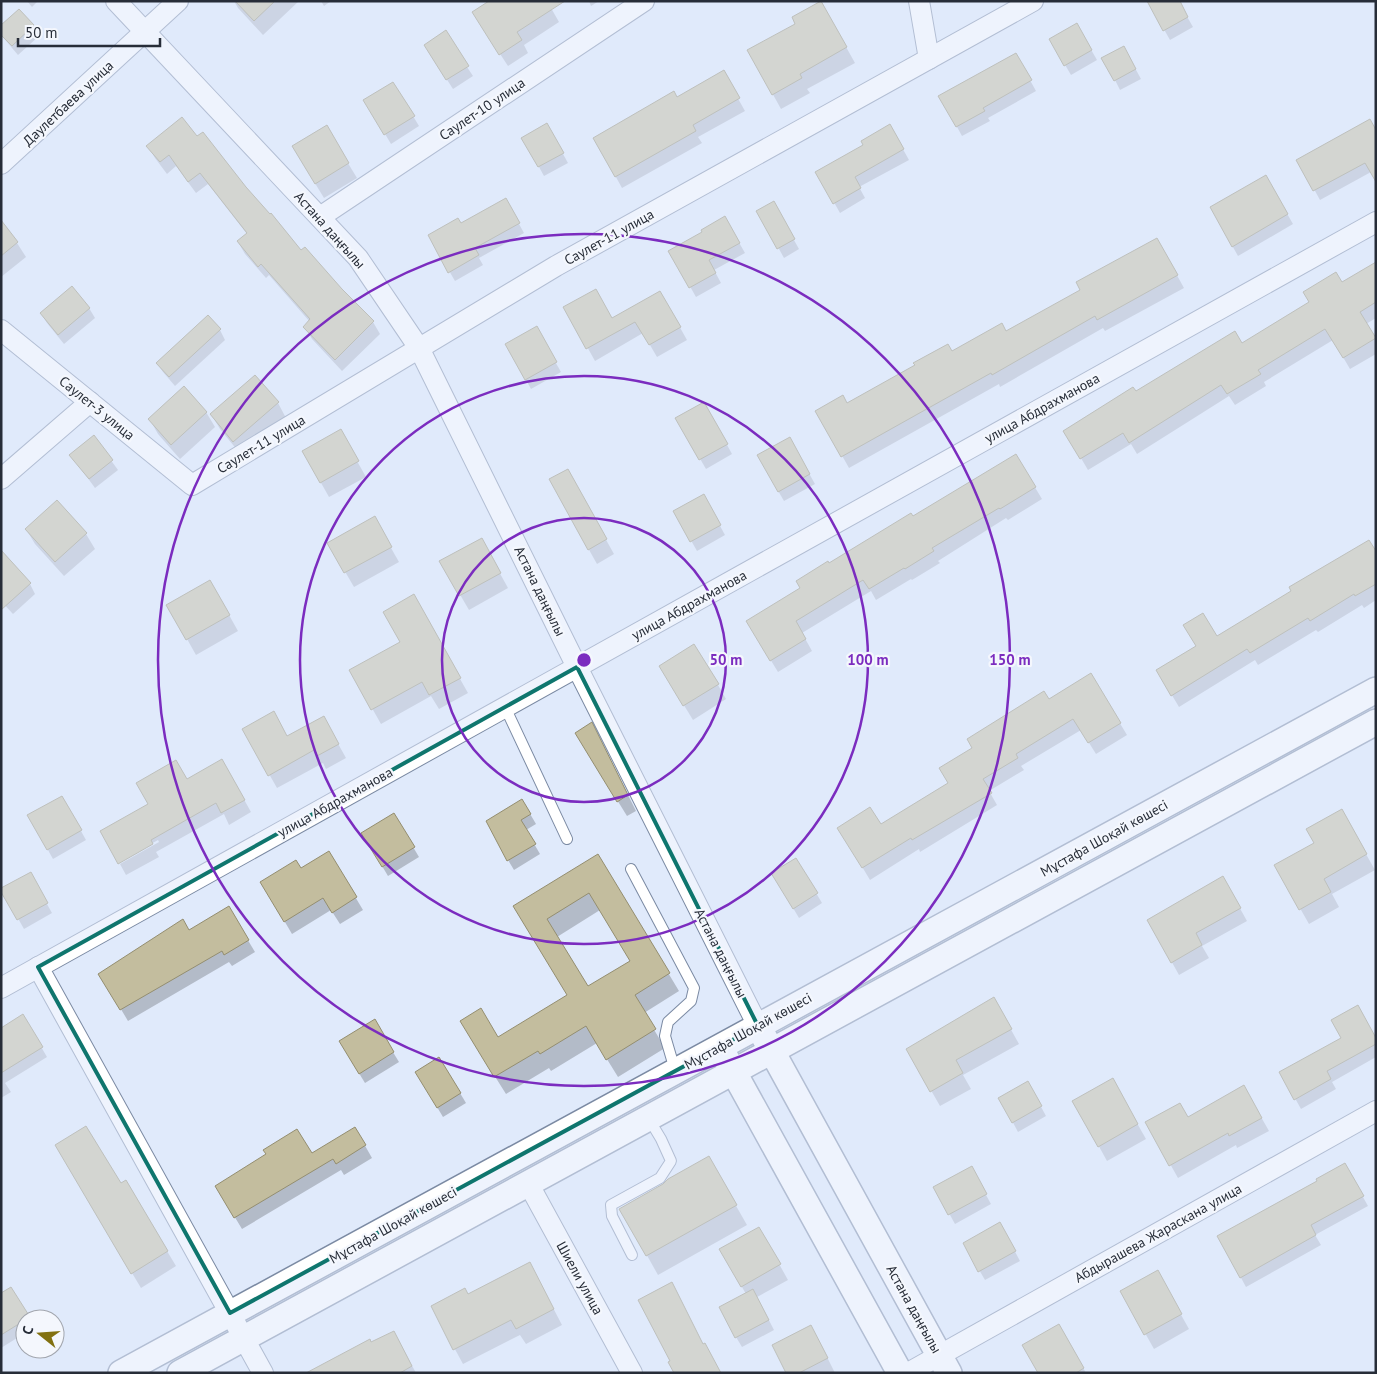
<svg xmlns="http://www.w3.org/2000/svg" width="1377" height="1374" viewBox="0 0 1377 1374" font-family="'PT Sans',sans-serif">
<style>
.shadow{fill:#0003;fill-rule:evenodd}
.building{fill:#c3bd9e;stroke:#948e70;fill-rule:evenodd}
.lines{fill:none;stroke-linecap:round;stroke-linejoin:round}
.service-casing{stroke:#7b8aa3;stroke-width:12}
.minor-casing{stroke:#7b8aa3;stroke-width:22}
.tertiary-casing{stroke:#7b8aa3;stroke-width:28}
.service{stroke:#fff;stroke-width:10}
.minor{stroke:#fff;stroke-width:20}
.tertiary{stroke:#fff;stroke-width:25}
.marked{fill:none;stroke:#0f766e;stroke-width:4;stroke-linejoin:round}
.ring{fill:none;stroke:#7b2cbf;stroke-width:2.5}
.labels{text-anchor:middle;stroke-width:4.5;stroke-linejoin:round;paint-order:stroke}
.street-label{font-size:14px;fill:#272d38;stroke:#f4f7fd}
.centre{fill:#7b2cbf;stroke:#f4f7fd;stroke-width:2.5}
.ring-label{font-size:15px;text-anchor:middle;font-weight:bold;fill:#7b2cbf;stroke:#f4f7fd;stroke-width:4.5;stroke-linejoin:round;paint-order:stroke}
</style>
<rect width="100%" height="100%" fill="#e0eafb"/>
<!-- shadow -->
<g class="shadow">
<polygon points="27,1 38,1 32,7"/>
<polygon points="234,1 299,1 263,35 238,8"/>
<polygon points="321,1 331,1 324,6"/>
<polygon points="547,1 559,22 524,45 528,53 508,66 481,25"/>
<polygon points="589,1 599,1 591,6"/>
<polygon points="1148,1 1178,1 1193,27 1170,40"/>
<polygon points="821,2 855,63 807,89 810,93 781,109 749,51 797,24"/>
<polygon points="19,11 33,26 39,36 18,55 1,35"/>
<polygon points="1077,25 1097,60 1071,75 1050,39"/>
<polygon points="431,55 467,67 473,76 453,89"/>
<polygon points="1016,55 1036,91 988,118 990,121 962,136 940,96"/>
<polygon points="1129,57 1141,79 1120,90 1115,80"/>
<polygon points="723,72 745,111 698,137 702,143 622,188 595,139 677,98"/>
<polygon points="393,83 419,126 391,144 365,100"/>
<polygon points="1369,120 1371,172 1320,200 1298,160"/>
<polygon points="547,125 568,163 544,176 523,138"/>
<polygon points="890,126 909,160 859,187 865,198 840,213 817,172 865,145"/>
<polygon points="326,127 357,178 324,198 293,147"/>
<polygon points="197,138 245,188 301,252 373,322 380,334 342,371 312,339 305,327 310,322 269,275 266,278 245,254 238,242 247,234 208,184 196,193 176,166 167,174 155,158 148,146"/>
<polygon points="1266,177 1293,224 1238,256 1211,208"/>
<polygon points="505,199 524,233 479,258 483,265 455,281 429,236 460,225"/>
<polygon points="773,203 799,249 784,258 758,211"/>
<polygon points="725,218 745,253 714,270 721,283 696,297 670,251 704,232"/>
<polygon points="1,222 17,243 26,257 1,277"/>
<polygon points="1157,239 1184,288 1105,331 1103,328 1000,387 999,384 849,468 817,411 847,405 952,353 1006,333 1082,290"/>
<polygon points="1376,263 1376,318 1366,324 1376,340 1376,354 1350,369 1333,340 1264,382 1266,386 1235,405 1229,396 1137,454 1131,444 1088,470 1065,431 1136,393 1242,345"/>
<polygon points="660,292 687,340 657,357 643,333 595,361 565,307 612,319"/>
<polygon points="89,308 95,318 64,344 47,323 41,313"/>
<polygon points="536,328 561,372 531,389 507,345"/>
<polygon points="220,330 225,340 175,386 163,372 157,363"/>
<polygon points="278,403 286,418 242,456 220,429 211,414"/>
<polygon points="704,403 732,454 706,469 677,419"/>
<polygon points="206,412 215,427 180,459 158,434 150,420"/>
<polygon points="340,431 366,477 329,497 303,451"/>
<polygon points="94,437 118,470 95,488 71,455"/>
<polygon points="789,438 815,484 784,501 758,456"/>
<polygon points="1016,456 1042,499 1008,520 1006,518 938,561 940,563 912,580 911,579 876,600 871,591 802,633 812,651 778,672 747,621 802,588 829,564 912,518"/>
<polygon points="567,470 614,554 597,564 550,480"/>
<polygon points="703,495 725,535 697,551 675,512"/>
<polygon points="57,501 86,534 95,549 64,576 35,544 26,529"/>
<polygon points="374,518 399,562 354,587 329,544"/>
<polygon points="481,539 508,588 469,610 441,562"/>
<polygon points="1376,553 1376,600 1364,608 1362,605 1318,632 1316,630 1258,665 1255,660 1179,707 1157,670 1197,646 1217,638"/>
<polygon points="210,581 238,631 196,655 168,605"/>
<polygon points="30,584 35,594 13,614 1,601"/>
<polygon points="413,596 468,693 439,709 431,696 381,724 351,671 401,643"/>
<polygon points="660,666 718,685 726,699 693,720"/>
<polygon points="1091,675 1127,735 1096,754 1081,730 1021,766 1024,770 989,791 997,805 920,852 919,849 870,880 846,840 880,826 949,784 1049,701"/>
<polygon points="244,730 287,738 331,731 346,758 326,769 323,763 277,788"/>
<polygon points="600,739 636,811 627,816 585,748"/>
<polygon points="222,760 251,812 229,825 224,814 156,852 159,857 126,875 120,864 159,842 158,840 119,862 150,805"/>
<polygon points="62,797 86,840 53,859 29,816"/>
<polygon points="522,800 536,824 526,830 540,854 514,870 498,843"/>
<polygon points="1341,810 1375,870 1332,894 1339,907 1309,924 1276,866 1315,844"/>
<polygon points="394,815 419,857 388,876 363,834"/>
<polygon points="329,853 363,910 340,924 331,910 292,934 262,883 301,870"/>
<path d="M 598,856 L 679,991 L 644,1013 L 665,1048 L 618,1077 L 597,1043 L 551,1071 L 549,1068 L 506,1094 L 472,1040 L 498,1038 L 568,995 L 525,925 ZM 600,910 L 631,961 L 588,988 L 557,937 Z"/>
<polygon points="796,859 822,903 799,918 773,874"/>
<polygon points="30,874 52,913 24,929 2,890"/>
<polygon points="1223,878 1247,921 1202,946 1209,958 1179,975 1149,921"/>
<polygon points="228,907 255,952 232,966 229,962 128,1021 100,974 189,931"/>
<polygon points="994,999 1019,1044 963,1075 971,1089 940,1106 908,1050"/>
<polygon points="23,1016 47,1057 5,1083 11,1092 1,1098 1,1029"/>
<polygon points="374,1021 399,1062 365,1083 340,1042"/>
<polygon points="1342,1038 1376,1040 1376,1057 1332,1082 1336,1089 1301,1109 1281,1073"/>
<polygon points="439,1058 466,1103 443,1117 416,1072"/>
<polygon points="1028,1083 1046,1116 1018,1132 1000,1098"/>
<polygon points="1244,1087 1269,1131 1237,1148 1236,1145 1178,1178 1147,1123 1187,1119"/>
<polygon points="1121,1095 1146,1139 1107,1161 1074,1101"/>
<polygon points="355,1128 372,1158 344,1175 341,1170 242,1229 216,1186 311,1155"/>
<polygon points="56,1146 167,1251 176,1266 141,1288"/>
<polygon points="708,1157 747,1225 658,1275 621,1209"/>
<polygon points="1345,1165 1368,1206 1315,1235 1321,1245 1246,1287 1219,1237 1318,1182"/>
<polygon points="971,1168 991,1204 955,1224 935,1188"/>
<polygon points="1000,1224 1020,1261 985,1280 964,1244"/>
<polygon points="759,1228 788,1280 757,1297 774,1330 742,1347 736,1337 746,1294 721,1250"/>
<polygon points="1157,1272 1189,1329 1154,1349 1122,1292"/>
<polygon points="538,1279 562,1325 526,1344 520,1335 463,1364 432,1307 468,1296"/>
<polygon points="15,1295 29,1319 25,1319 25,1333 1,1348 1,1303"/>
<polygon points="1059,1325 1086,1373 1039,1373"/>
<polygon points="394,1332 416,1373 322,1373 371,1344"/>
<polygon points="819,1341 835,1373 787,1373"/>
</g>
<!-- building -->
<g class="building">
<polygon points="235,1 275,1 254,21"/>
<polygon points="489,1 565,1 517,32 522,40 499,55 472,12"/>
<polygon points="821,1 847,47 800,74 802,78 772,95 747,50 795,24 792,17"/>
<polygon points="1147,1 1180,1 1188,17 1163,31"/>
<polygon points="19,9 34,25 12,46 1,35 1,25"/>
<polygon points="1077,23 1092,50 1064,66 1049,39"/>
<polygon points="446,30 469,66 446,80 424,45"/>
<polygon points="1124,46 1136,69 1114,81 1101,58"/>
<polygon points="1016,53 1032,80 983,108 985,111 956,127 938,96"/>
<polygon points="724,70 740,98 693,125 696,131 615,177 593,138 674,91 677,97"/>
<polygon points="393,82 415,116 384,135 363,100"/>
<polygon points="182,117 197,136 203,132 246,187 270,214 271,213 301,250 305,247 342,289 374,321 335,360 303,327 310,319 261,264 258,267 237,241 247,233 200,173 188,182 169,155 160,162 146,146"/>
<polygon points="1370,119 1376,130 1376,182 1365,163 1313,191 1296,160"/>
<polygon points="547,123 564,153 538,167 521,138"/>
<polygon points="890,124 904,149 855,177 861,188 833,204 815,172 863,145 861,141"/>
<polygon points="327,125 349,163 315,184 292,146"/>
<polygon points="1266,175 1288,214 1232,247 1210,207"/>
<polygon points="506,198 520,223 475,248 479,255 448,273 428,235 458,218 461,223"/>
<polygon points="774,201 795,239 777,249 756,211"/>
<polygon points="725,216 740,243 709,260 716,273 689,288 668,251 702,232 701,230"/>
<polygon points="1,220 18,242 1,256"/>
<polygon points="1157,238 1178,275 1097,320 1095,316 992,375 991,373 841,457 815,411 843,395 847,403 915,365 913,363 948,344 952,351 1002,323 1006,331 1080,290 1076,282"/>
<polygon points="1376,262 1376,302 1360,312 1376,338 1343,358 1325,329 1258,370 1261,374 1227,394 1221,385 1129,443 1123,433 1080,459 1063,431 1133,387 1136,391 1235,331 1242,343 1309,302 1303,292 1336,272 1342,282"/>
<polygon points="72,286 90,308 58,335 40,313"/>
<polygon points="596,289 612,318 660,291 681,327 649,345 635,322 586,349 563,307"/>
<polygon points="208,315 221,329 169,377 156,363"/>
<polygon points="537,326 557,362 525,380 505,344"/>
<polygon points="255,375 279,402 233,442 210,414"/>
<polygon points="184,386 207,412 171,445 148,419"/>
<polygon points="704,402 728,444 699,460 675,418"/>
<polygon points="341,429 359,461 320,483 302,451"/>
<polygon points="94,435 113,460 89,479 69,455"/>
<polygon points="790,437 810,474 778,492 757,455"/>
<polygon points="1016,454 1036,487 1000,509 999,508 932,548 934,551 905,569 904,568 869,589 863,580 796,621 806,639 770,661 746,621 800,588 796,581 828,561 829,563 911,513 913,516"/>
<polygon points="568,469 607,539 588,550 549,479"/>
<polygon points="704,494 721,525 690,542 673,511"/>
<polygon points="57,500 87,533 55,562 25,529"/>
<polygon points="375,516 392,547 344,573 327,543"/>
<polygon points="482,538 501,573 459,596 439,561"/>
<polygon points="1369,540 1376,551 1376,584 1355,596 1354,594 1310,621 1308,618 1250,653 1247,649 1171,696 1156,670 1196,646 1183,625 1203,613 1217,636 1291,591 1289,587"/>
<polygon points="1,550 31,583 1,610"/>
<polygon points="210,580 230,615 186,640 166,605"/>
<polygon points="414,594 461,678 429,695 422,682 371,710 349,670 400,642 383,612"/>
<polygon points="694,644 719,684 683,706 659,666"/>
<polygon points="1091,673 1121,723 1088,743 1073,719 1016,754 1018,758 983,779 992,793 912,840 911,838 862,868 837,828 870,807 881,824 948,783 939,768 972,748 967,739 1044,691 1049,699"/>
<polygon points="274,711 287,736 324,716 339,744 317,756 314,750 268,776 242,729"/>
<polygon points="592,722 628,795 617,802 575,733"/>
<polygon points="222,759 245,800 221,813 216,803 151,840 153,844 118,864 100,831 148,804 136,783 176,760 187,779"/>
<polygon points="62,796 82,830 47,850 27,815"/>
<polygon points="522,799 531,814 521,820 536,844 507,861 486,821"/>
<polygon points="1342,809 1367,854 1324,879 1331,892 1299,910 1274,865 1314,843 1306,829"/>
<polygon points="394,813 415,847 382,867 361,833"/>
<polygon points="329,851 357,897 332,913 323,898 284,922 260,882 296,860 301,868"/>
<path d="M 598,854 L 670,973 L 635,995 L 656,1029 L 606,1060 L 586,1026 L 540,1054 L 538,1051 L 494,1077 L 460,1021 L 481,1008 L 498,1037 L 567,995 L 513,906 ZM 589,893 L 630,961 L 588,986 L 547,919 Z"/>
<polygon points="796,858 818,893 793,909 771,873"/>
<polygon points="31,872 48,903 17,920 1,892 1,888"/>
<polygon points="1223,876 1241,908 1196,933 1202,945 1171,963 1147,920"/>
<polygon points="229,906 249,940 224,955 222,951 120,1010 98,974 183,919 189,930"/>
<polygon points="994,997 1012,1029 956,1060 963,1073 930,1092 906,1049"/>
<polygon points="1358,1005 1376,1038 1376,1044 1327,1071 1331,1079 1294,1100 1279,1072 1341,1038 1331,1020"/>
<polygon points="23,1014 43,1047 1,1073 1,1028"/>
<polygon points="375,1019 394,1052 359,1074 339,1041"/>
<polygon points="439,1057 461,1093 437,1108 415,1072"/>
<polygon points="1113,1078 1138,1124 1098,1147 1072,1101"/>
<polygon points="1028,1081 1042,1106 1012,1123 998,1098"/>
<polygon points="1244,1085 1262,1118 1229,1136 1228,1133 1169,1166 1145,1122 1180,1103 1188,1117"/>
<polygon points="86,1126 121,1183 126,1180 168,1251 131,1274 55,1145"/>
<polygon points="355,1127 366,1145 336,1164 333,1159 234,1218 215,1186 266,1154 263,1150 297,1129 312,1153"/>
<polygon points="709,1156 737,1205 646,1256 619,1209 663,1184 668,1179"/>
<polygon points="1345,1163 1364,1196 1311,1225 1316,1235 1240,1278 1217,1236 1317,1181 1316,1179"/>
<polygon points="972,1166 987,1194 948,1215 933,1187"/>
<polygon points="1000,1222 1016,1251 978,1272 963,1243"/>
<polygon points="759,1227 781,1264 741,1287 719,1249"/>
<polygon points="530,1262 554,1309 516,1329 511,1320 453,1350 431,1306 465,1288 468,1294"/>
<polygon points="1158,1270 1182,1314 1144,1335 1120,1291"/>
<polygon points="672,1282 703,1344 705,1343 721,1373 674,1373 668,1362 670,1361 638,1300"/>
<polygon points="11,1287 30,1317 1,1335 1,1293"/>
<polygon points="753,1289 769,1320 735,1338 719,1307"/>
<polygon points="1059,1324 1084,1368 1076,1373 1038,1373 1022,1345"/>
<polygon points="811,1325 828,1358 799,1373 786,1373 772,1345"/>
<polygon points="394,1331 412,1366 400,1373 306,1373 370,1339 371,1342"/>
</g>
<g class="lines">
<defs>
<g id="service">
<polyline points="505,707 567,839"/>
<polyline points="631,869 694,988 691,1001 668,1022 665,1036 675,1070"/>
<polyline points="632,1255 612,1216 611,1205 660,1178 671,1161 661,1139 649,1119"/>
</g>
<g id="minor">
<polyline points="116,1 358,258 419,348 577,667 758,1026"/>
<polyline points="919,1 929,59"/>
<polyline points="1,164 178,1"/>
<polyline points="320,217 644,1"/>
<polyline points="1,330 192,485 556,266 1033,1"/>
<polyline points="1,479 90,402"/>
<polyline points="38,967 263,1373"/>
<polyline points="1,988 1376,222"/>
<polyline points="528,1183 632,1373"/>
<polyline points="908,1373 1376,1111"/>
</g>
<g id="tertiary">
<polyline points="763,1035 949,1373"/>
<polyline points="726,1058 900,1373"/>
<polyline points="121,1373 1376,690"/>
<polyline points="180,1373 1376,722"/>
</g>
</defs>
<!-- service casing -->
<use href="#service" class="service-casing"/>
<!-- minor casing -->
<use href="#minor" class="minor-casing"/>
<!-- tertiary casing -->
<use href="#tertiary" class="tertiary-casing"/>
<!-- service -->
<use href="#service" class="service"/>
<!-- minor -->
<use href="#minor" class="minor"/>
<!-- tertiary -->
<use href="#tertiary" class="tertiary"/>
</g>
<!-- marked area -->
<path d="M0 0H1377V1374H0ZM 577,667 L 758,1026 L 230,1313 L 38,967 Z" fill="#e0eafb" fill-opacity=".55" fill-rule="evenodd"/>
<path class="marked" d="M 577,667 L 758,1026 L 230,1313 L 38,967 Z"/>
<!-- distance rings -->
<g class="ring">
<circle cx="584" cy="660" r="142"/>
<circle cx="584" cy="660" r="284"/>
<circle cx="584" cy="660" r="426"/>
</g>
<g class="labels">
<!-- street labels -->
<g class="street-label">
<text transform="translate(68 103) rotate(-43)" y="5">Даулетбаева улица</text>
<text transform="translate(482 109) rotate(-34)" y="5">Саулет-10 улица</text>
<text transform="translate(330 230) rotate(48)" y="5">Астана даңғылы</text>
<text transform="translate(609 237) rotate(-29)" y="5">Саулет-11 улица</text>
<text transform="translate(97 408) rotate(39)" y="5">Саулет-3 улица</text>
<text transform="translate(1042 408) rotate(-29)" y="5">улица Абдрахманова</text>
<text transform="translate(261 444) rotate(-31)" y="5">Саулет-11 улица</text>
<text transform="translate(540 591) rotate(64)" y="5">Астана даңғылы</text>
<text transform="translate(689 605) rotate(-29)" y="5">улица Абдрахманова</text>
<text transform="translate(335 802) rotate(-29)" y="5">улица Абдрахманова</text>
<text transform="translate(1104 838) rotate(-29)" y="5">Мұстафа Шоқай көшесі</text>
<text transform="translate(721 953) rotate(63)" y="5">Астана даңғылы</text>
<text transform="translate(748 1031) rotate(-29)" y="5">Мұстафа Шоқай көшесі</text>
<text transform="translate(393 1225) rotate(-29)" y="5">Мұстафа Шоқай көшесі</text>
<text transform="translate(1158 1233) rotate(-29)" y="5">Абдырашева Жараскана улица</text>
<text transform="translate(580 1278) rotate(61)" y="5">Шиели улица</text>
<text transform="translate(914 1309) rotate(61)" y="5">Астана даңғылы</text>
</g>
</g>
<circle cx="584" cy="660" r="8" class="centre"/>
<g class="ring-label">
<text x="726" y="665">50 m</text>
<text x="868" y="665">100 m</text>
<text x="1010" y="665">150 m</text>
</g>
<!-- border -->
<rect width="1377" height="1374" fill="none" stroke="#272d38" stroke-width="5"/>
<!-- north arrow -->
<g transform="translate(40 1334) rotate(287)"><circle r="24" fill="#f4f7fd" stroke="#a2a6ae"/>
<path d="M0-4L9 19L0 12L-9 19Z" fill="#827111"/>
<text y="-8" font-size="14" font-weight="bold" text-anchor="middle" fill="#272d38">С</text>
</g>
<!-- scale -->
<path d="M18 38v8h142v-8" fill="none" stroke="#272d38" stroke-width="2.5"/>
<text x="25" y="38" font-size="15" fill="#272d38" stroke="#f4f7fd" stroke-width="4" paint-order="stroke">50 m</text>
</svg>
